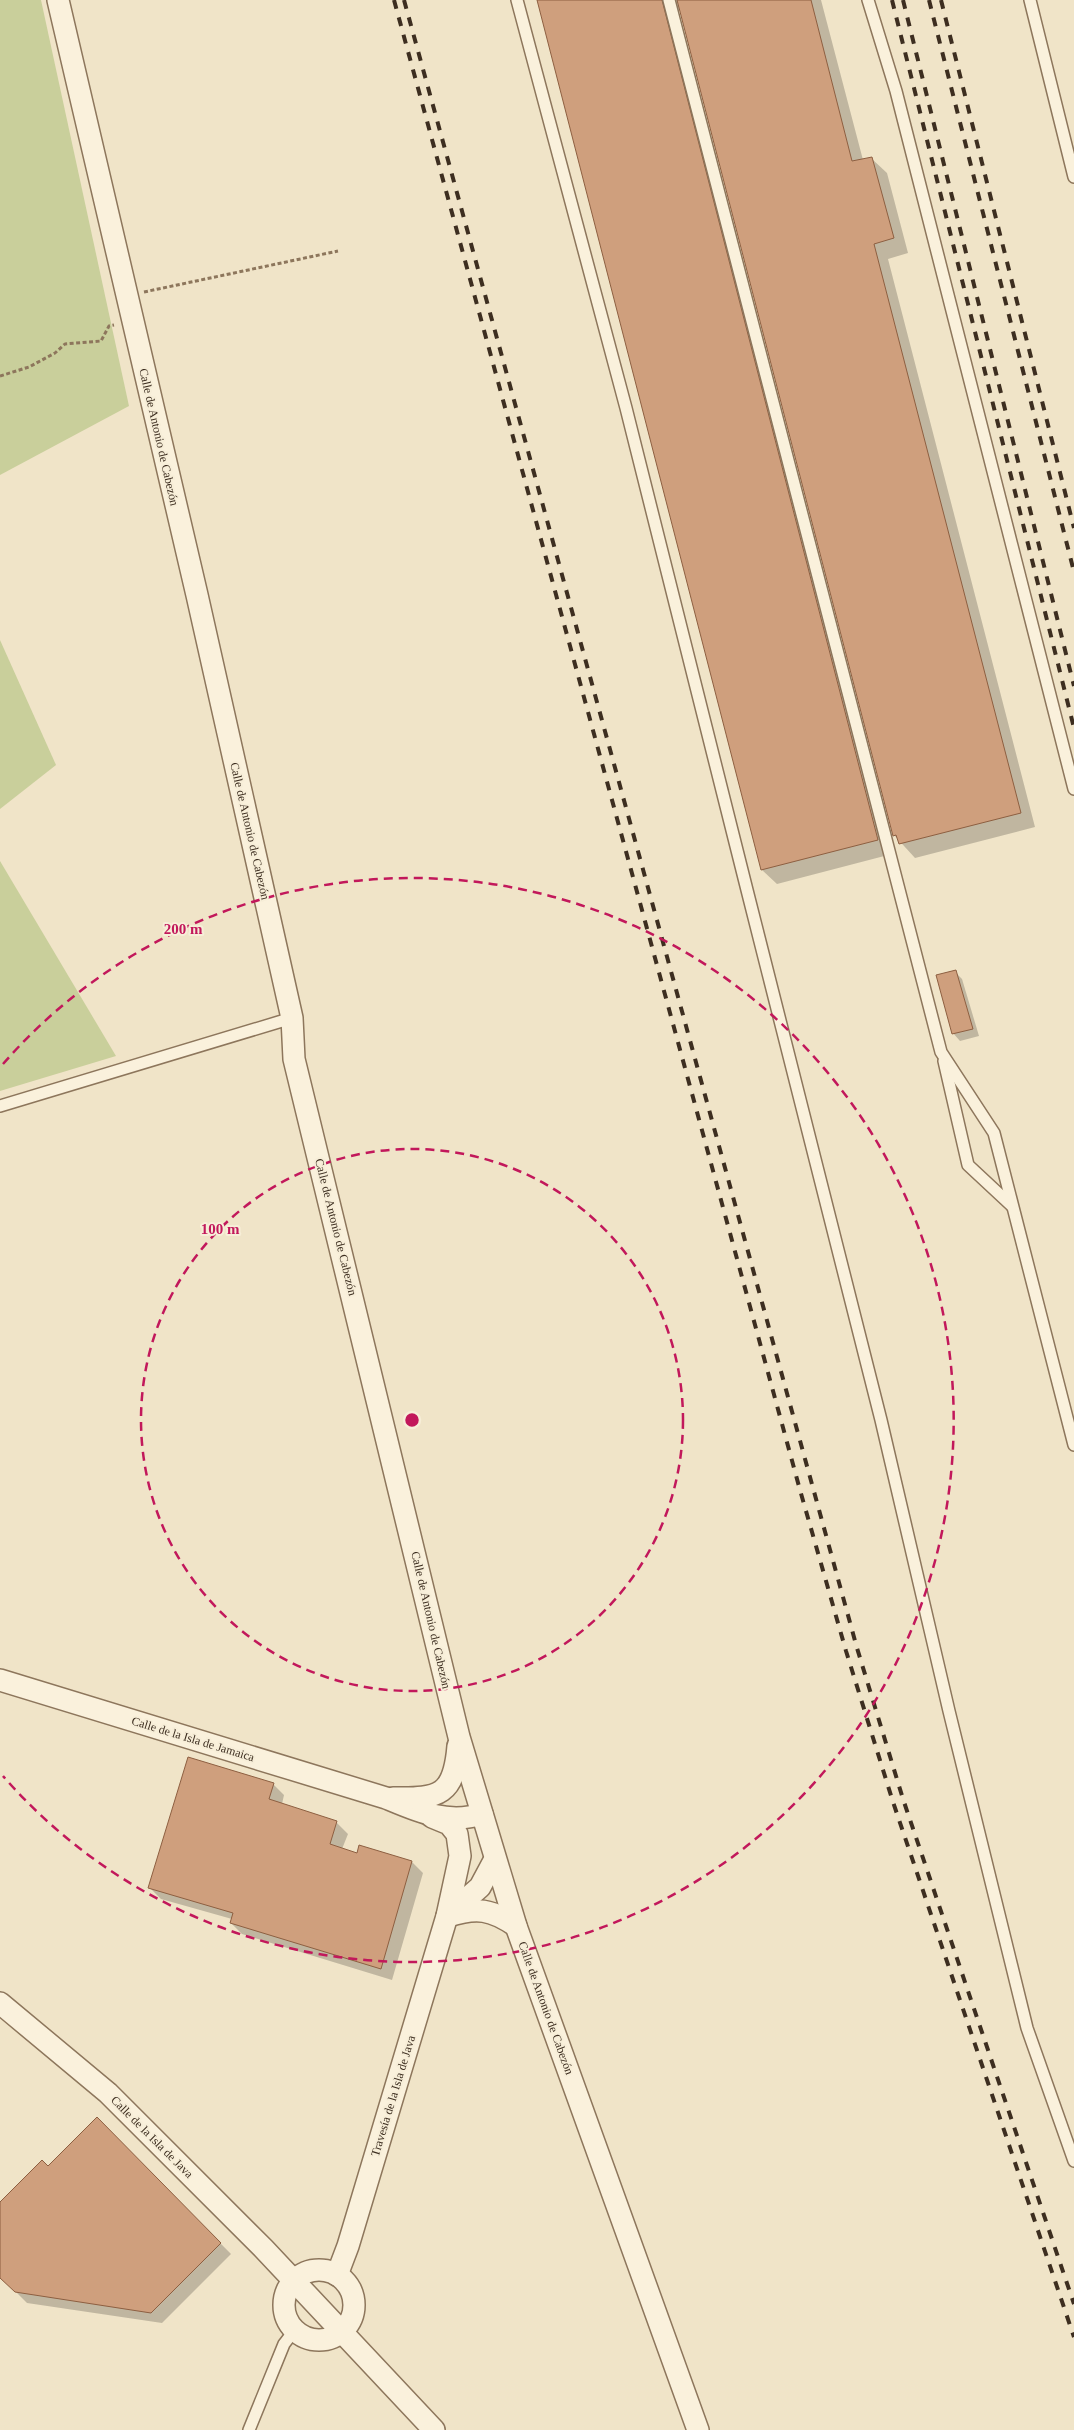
<svg xmlns="http://www.w3.org/2000/svg" width="1074" height="2430" viewBox="0 0 1074 2430" font-family="Georgia,serif">
<style>
.green{fill:#c9cf9b}
.shadow{fill:#0003}
.building{fill:#cf9f7d;stroke:#8d5f41}
.lines{fill:none;stroke-linecap:round;stroke-linejoin:round}
.service-casing{stroke:#8d765c;stroke-width:14}
.minor-casing{stroke:#8d765c;stroke-width:24}
.path{stroke:#8d765c;stroke-width:3;stroke-dasharray:4 2.5;stroke-linecap:butt}
.service{stroke:#faf1dc;stroke-width:11}
.minor{stroke:#faf1dc;stroke-width:21}
.rail{stroke:#3d2e20;stroke-width:4;stroke-dasharray:9 9;stroke-linecap:butt}
.ring{fill:none;stroke:#c2185b;stroke-width:2.5;stroke-dasharray:9 6}
.labels{text-anchor:middle;stroke-width:4;stroke-linejoin:round;paint-order:stroke}
.street-label{font-size:12px;fill:#3d2e20;stroke:#f7eed8}
.centre{fill:#c2185b;stroke:#f7eed8;stroke-width:2.5}
.ring-label{font-size:15px;text-anchor:middle;font-weight:bold;fill:#c2185b;stroke:#f7eed8;stroke-width:4;stroke-linejoin:round;paint-order:stroke}
</style>
<rect width="100%" height="100%" fill="#f0e4c8"/>
<!-- green -->
<g class="green">
<polygon points="0,0 41,0 129,406 0,475"/>
<polygon points="0,640 56,765 0,809"/>
<polygon points="0,861 116,1056 0,1091"/>
</g>
<!-- shadow -->
<g class="shadow">
<polygon points="538,0 821,0 863,160 872,159 887,173 908,253 888,259 1035,827 915,858 894,835 680,8 676,17 892,854 777,884 762,870"/>
<polygon points="955,972 962,979 979,1036 960,1041 953,1033"/>
<polygon points="273,1784 284,1795 282,1804 336,1822 348,1834 342,1849 358,1854 412,1862 423,1873 392,1980 242,1934 231,1923 232,1919 161,1899 150,1888"/>
<polygon points="97,2119 231,2254 162,2323 27,2303 0,2276 0,2203 48,2168"/>
</g>
<!-- building -->
<g class="building">
<polygon points="537,0 662,0 878,840 761,870"/>
<polygon points="677,0 811,0 852,161 872,157 894,238 874,244 1021,813 899,844 896,835 893,836"/>
<polygon points="956,970 973,1029 952,1034 936,975"/>
<polygon points="188,1757 274,1783 269,1799 337,1821 330,1844 357,1853 359,1845 412,1861 381,1969 230,1923 233,1913 148,1888"/>
<polygon points="97,2117 221,2243 151,2313 15,2292 0,2278 0,2202 42,2160 48,2166"/>
</g>
<g class="lines">
<defs>
<g id="service">
<polyline points="517,0 626,408 747,890 881,1420 949,1711 1027,2028 1074,2161"/>
<polyline points="669,0 941,1052 994,1133 1074,1445"/>
<polyline points="868,0 896,91 1074,789"/>
<polyline points="1030,0 1074,177"/>
<polyline points="944,1061 968,1165 1012,1206"/>
<polyline points="0,1106 292,1018"/>
<polyline points="249,2430 284,2344 294,2331"/>
</g>
<g id="minor">
<polyline points="58,0 197,595 292,1018 294,1059 459,1737 516,1926 698,2430"/>
<path d="M 0,1680 L 386,1798 C 417,1811 447,1825 482,1814"/>
<path d="M 393,1798 C 440,1799 454,1795 458,1746"/>
<polyline points="447,1916 480,1887 495,1859"/>
<path d="M 448,1916 C 477,1907 491,1909 516,1926"/>
<polyline points="0,2003 108,2093 264,2249 434,2430"/>
<circle cx="319" cy="2305" r="35"/>
<polyline points="337,2275 348,2246 447,1916 460,1856 457,1834 449,1824 432,1817"/>
</g>
</defs>
<!-- service casing -->
<use href="#service" class="service-casing"/>
<!-- minor casing -->
<use href="#minor" class="minor-casing"/>
<!-- path -->
<g class="path">
<polyline points="144,292 338,251"/>
<polyline points="0,376 29,367 55,353 65,344 101,341 109,326 114,325"/>
</g>
<!-- service -->
<use href="#service" class="service"/>
<!-- minor -->
<use href="#minor" class="minor"/>
<!-- rail -->
<g class="rail">
<polyline points="394,0 800,1490 846,1651 893,1802 1074,2337"/>
<polyline points="404,0 857,1648 903,1799 1074,2304"/>
<polyline points="892,0 1074,728"/>
<polyline points="903,0 1074,686"/>
<polyline points="929,0 1074,572"/>
<polyline points="941,0 1074,528"/>
</g>
</g>
<!-- distance rings -->
<g class="ring">
<circle cx="412" cy="1420" r="271"/>
<path d="M3 1064A542 542 0 1 1 3 1776"/>
</g>
<g class="labels">
<!-- street labels -->
<g class="street-label">
<text transform="translate(159 437) rotate(77)" y="4">Calle de Antonio de Cabezón</text>
<text transform="translate(250 831) rotate(77)" y="4">Calle de Antonio de Cabezón</text>
<text transform="translate(336 1227) rotate(76)" y="4">Calle de Antonio de Cabezón</text>
<text transform="translate(431 1620) rotate(77)" y="4">Calle de Antonio de Cabezón</text>
<text transform="translate(193 1739) rotate(17)" y="4">Calle de la Isla de Jamaica</text>
<text transform="translate(546 2008) rotate(70)" y="4">Calle de Antonio de Cabezón</text>
<text transform="translate(393 2096) rotate(-73)" y="4">Travesía de la Isla de Java</text>
<text transform="translate(152 2137) rotate(45)" y="4">Calle de la Isla de Java</text>
</g>
</g>
<circle cx="412" cy="1420" r="8" class="centre"/>
<g class="ring-label">
<text x="183" y="934">200 m</text>
<text x="220" y="1234">100 m</text>
</g>
</svg>
